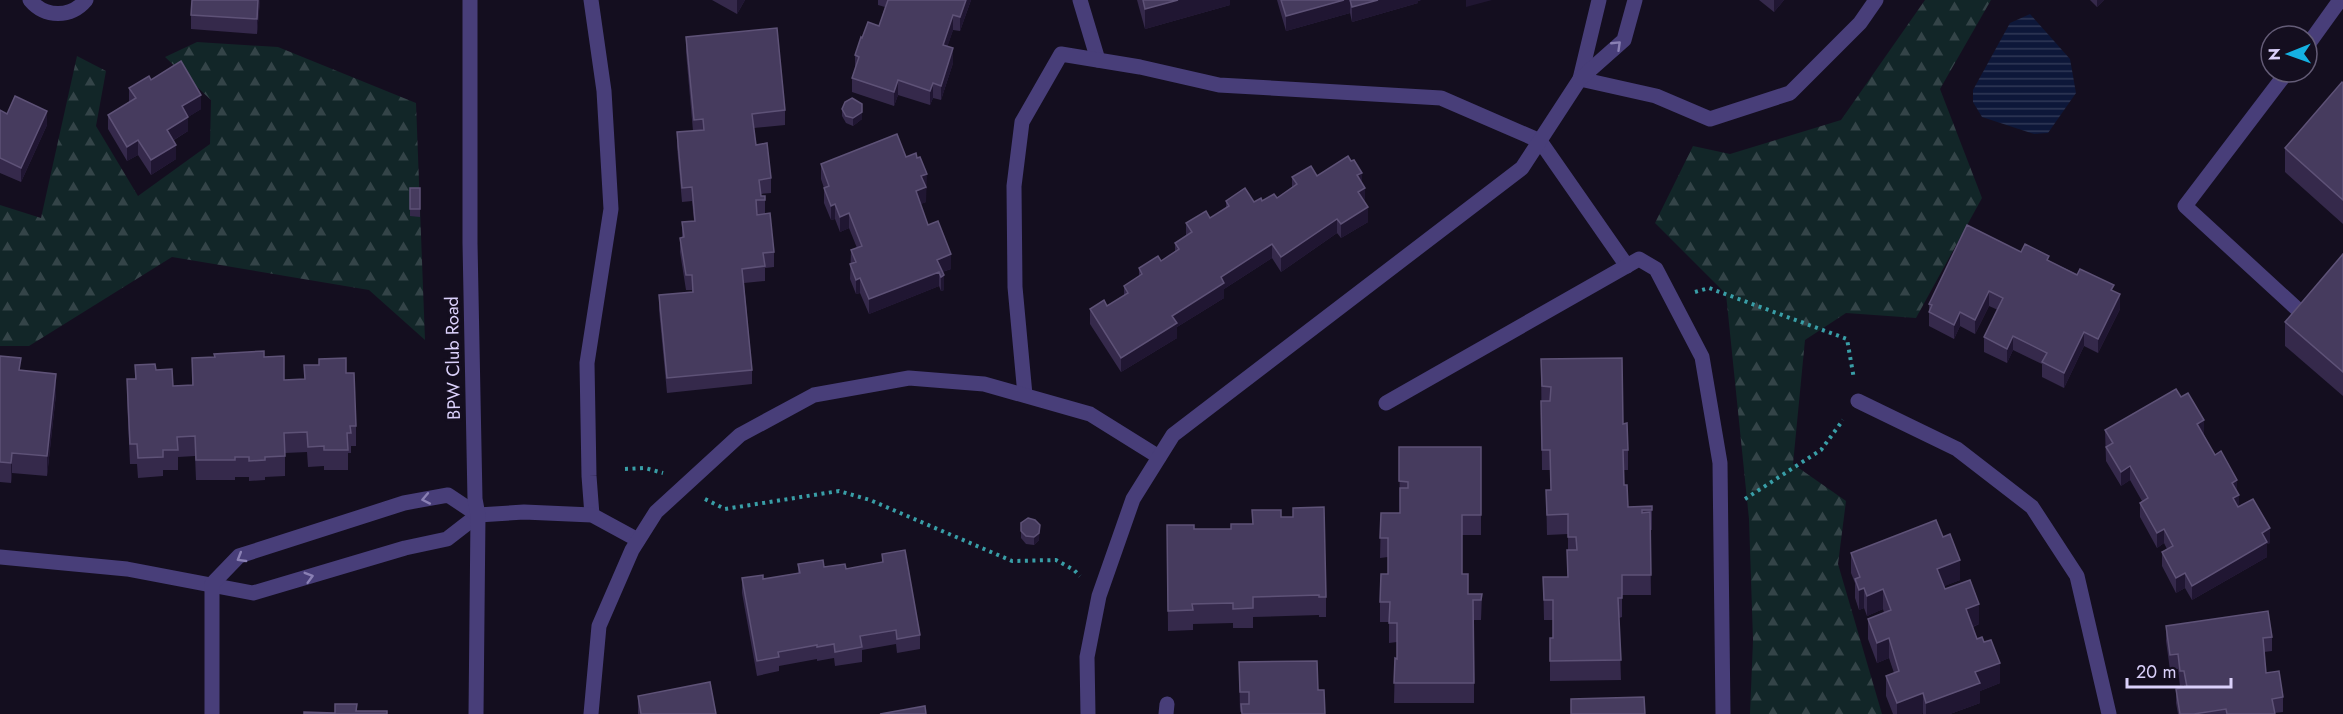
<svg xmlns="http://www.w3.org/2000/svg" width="2343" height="714" viewBox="0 0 2343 714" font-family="Jost,sans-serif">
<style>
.forest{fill:url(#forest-firs)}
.water{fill:url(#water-rules)}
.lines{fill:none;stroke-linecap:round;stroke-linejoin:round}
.path{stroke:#399ea7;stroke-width:4;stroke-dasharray:3 4.5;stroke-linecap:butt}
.lane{stroke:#483e79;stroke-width:15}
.street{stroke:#483e79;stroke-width:15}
.wall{fill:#35294b}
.shaded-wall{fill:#201632}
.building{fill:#463b5e;stroke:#5e5277;stroke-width:1.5}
.oneway{stroke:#8a80b4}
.labels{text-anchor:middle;stroke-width:6;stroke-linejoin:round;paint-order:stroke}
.street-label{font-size:18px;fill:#dbd1fb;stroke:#140e1f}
</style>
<defs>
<pattern id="forest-firs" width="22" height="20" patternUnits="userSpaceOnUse" patternTransform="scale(1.5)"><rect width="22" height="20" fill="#122628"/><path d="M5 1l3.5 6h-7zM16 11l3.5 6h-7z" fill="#344448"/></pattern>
<pattern id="water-rules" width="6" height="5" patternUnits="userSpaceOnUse" patternTransform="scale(1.5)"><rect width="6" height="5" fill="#0d1739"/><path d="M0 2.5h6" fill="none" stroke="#303857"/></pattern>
</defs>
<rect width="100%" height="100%" fill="#140e1f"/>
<!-- forest -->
<g class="forest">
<polygon points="1925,0 1991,0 1940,89 1982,198 1916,318 1846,313 1805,340 1793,464 1846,501 1838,564 1882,714 1750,714 1753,640 1749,519 1726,294 1655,223 1693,146 1730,154 1841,120"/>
<polygon points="197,42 278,47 416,103 425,340 369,290 172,257 29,346 0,346 0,205 41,218 77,56 106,71 96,126 138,196 210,144 211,100 165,57"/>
</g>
<!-- water -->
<polygon class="water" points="2030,14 2070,59 2076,93 2048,133 2034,134 1982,117 1973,102 1973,90 2010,23"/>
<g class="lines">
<!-- path -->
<g class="path">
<polyline points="1695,292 1709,288 1847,339 1854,379"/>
<polyline points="625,469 645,468 663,473"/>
<polyline points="705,499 725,509 839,491 870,500 1012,561 1056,560 1074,570 1080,576"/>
<polyline points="1745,499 1821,450 1843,420"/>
</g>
<!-- lane -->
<g class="lane">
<polyline points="591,0 604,91 611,209 587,363 589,476 592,515"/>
<polyline points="1080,0 1098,60"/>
<polyline points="2307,46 2340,0"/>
<polyline points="2287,72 2185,206 2308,319"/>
<polyline points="1580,79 1656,96 1710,119 1790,93 1860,23 1876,0"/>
<polyline points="1580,79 1599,0"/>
<polyline points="1025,395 1015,287 1014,186 1022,122 1061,54 1140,67 1219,85 1441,98 1540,141 1627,266"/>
<polyline points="1858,401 1957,449 2032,507 2077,576 2109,714"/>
<polyline points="1386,403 1639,259 1656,269 1702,357 1720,463 1723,714"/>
<polyline points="0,557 127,569 253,593 405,548 447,539 478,515 524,512 592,515 638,540"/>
<polyline points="212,714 212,584 239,556 404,503 448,495 478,515"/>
<polyline points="591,714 599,626 632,550 656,512 740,435 814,395 909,378 984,384 1090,414 1159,457"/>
<polyline points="1088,714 1087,657 1099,596 1133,499 1173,435 1522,168 1580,79 1624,40 1635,0"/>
<polyline points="1166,714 1167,704"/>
</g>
<!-- street -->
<g class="street">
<path d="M 30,0 C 45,18 71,18 86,0"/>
<polyline points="470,0 470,243 475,499 478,515 476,714"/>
</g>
</g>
<!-- wall -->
<g class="wall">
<polygon points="260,0 257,34 191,29 191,15"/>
<polygon points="712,0 745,0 737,14"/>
<polygon points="878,0 971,0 960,31 953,30 947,47 953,63 941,100 933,98 930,105 898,95 894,106 852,92 852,78 855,69 855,55 862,38 879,26 885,7 878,5"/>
<polygon points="1137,0 1230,0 1230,5 1145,29"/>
<polygon points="1277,0 1421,0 1418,1 1418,3 1352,22 1350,13 1286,31"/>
<polygon points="1759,0 1784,0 1774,12"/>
<polygon points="2090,0 2104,0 2097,7"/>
<polygon points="686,37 785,110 785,125 754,128 756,145 771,178 771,193 760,194 761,196 765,200 765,214 757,214 774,252 774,267 765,268 765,281 744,283 752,370 752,384 667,393 659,310 659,295 692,292 692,290 686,290 680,252 680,238 682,238 682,222 694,221 692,201 682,202 677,147 677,132 693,131 686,52"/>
<polygon points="151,80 201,109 188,117 188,131 174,140 176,159 151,175 138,155 127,161 108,129 108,115 129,102 129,88"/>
<polygon points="2343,83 2343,224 2285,172 2285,148"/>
<polygon points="842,109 862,119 853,126 846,123 842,116"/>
<polygon points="0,110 7,114 47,125 21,182 0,173"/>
<polygon points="906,157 927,188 926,189 926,202 920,204 928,225 951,269 942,272 944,290 941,291 939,286 869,314 860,293 856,294 850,279 851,250 857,248 849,228 840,232 835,219 831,220 824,203 824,188 821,179 821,164"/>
<polygon points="1317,176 1362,183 1368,222 1341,238 1337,233 1281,272 1272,258 1224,289 1224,298 1177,327 1177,338 1121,372 1090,324 1090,309 1107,306 1124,296 1124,286 1139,276 1139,268 1161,261 1175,252 1175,243 1186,236 1186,223 1210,218 1226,208 1226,201 1254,202 1277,198 1292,187 1292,177"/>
<polygon points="410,188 420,188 420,217 410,216"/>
<polygon points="2021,252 2049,261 2114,291 2120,309 2098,353 2084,346 2064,388 2042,377 2042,364 2013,350 2007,363 1984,352 1984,337 1998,310 1989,306 1975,334 1960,326 1954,339 1929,326 1929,304"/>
<polygon points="2343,254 2343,396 2285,346 2285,322"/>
<polygon points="0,356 56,394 47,476 12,473 11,483 0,482"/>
<polygon points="264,357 284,380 304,379 346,373 356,426 356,446 351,446 351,453 348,453 348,470 324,470 324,466 308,467 307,452 285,453 285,476 265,477 265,480 249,481 249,477 235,477 235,480 196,480 195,456 178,457 178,470 163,470 163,476 138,478 137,464 130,464 127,399 127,379 135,379 135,365 156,370 173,386 192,385 192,358"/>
<polygon points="1541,359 1623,424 1628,450 1628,470 1624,470 1624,485 1628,507 1652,506 1652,530 1650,530 1651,595 1622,595 1622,617 1619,618 1621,680 1550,681 1550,638 1553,638 1553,620 1544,620 1543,577 1568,577 1568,534 1547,535 1546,490 1551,490 1550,470 1542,470"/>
<polygon points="2105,430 2204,435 2215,455 2237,492 2239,507 2270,543 2267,544 2267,557 2192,600 2185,588 2176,593 2162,566 2162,552 2167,549 2164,543 2157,548 2140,517 2140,503 2142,501 2130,480 2121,486 2106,461"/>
<polygon points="1399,447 1481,447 1481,535 1462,535 1462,574 1468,594 1482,594 1481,620 1474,620 1474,703 1394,703 1395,658 1397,659 1397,642 1389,643 1389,622 1380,622 1380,602 1388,574 1388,557 1380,558 1381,513 1400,513"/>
<polygon points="1281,517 1326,597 1326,617 1319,617 1319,615 1253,617 1253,628 1233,628 1233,623 1193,624 1193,630 1168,631 1167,525 1194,529 1231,529"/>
<polygon points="1021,523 1039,540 1034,545 1026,544 1021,538"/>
<polygon points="1851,553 1960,580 1944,586 1945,589 1979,624 1973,627 1977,639 2000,683 1980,691 1980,703 1950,714 1923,714 1923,713 1920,714 1893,714 1886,696 1886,676 1894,673 1889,658 1877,663 1868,639 1868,619 1884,613 1883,609 1867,616 1864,608 1859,610 1855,598 1855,583 1851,573"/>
<polygon points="882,554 920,635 920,649 897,653 896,644 862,650 862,662 835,666 834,658 817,661 817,659 779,666 779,671 757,676 742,593 742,578 763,579 798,573 798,564 846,569 882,562"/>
<polygon points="2166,626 2272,637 2272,651 2264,652 2266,673 2283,697 2283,712 2274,713 2275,714 2178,714 2176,703 2176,689 2185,688 2184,685 2180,686 2178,669 2170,670 2166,641"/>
<polygon points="1239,662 1318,690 1240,712"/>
<polygon points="638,696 716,714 638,714"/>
</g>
<!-- shaded-wall -->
<g class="shaded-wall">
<polygon points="258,0 260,0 257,34 257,19"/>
<polygon points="737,0 745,0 737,14"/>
<polygon points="966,0 971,0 960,31 960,17"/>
<polygon points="1178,0 1230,0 1230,5 1145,29 1145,9"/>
<polygon points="1344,0 1350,0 1350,13 1286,31 1286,16"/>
<polygon points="1378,0 1421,0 1418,1 1418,3 1352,22 1352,7"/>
<polygon points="1466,0 1492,0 1466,7"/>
<polygon points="1774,0 1784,0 1774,12"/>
<polygon points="2097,0 2104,0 2097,7"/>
<polygon points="953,15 953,30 943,60 943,45"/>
<polygon points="953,48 953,63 941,100 941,86"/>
<polygon points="898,80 898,95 894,106 894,92"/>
<polygon points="933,83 933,98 930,105 930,91"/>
<polygon points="201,95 201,109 182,121 182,106"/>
<polygon points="47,111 47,125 21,182 21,168"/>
<polygon points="862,112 862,119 853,126 853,118"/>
<polygon points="188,117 188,131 167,144 167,130"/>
<polygon points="138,140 138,155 127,161 127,147"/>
<polygon points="176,145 176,159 151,175 151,160"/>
<polygon points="1362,173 1362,187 1357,175"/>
<polygon points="927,174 926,202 916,206 916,191 921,176"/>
<polygon points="1365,188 1365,202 1358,206 1358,192"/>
<polygon points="835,204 835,219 831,220 831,206"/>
<polygon points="1368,207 1368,222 1341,238 1341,224"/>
<polygon points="849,213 849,228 840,232 840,217"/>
<polygon points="1337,219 1337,233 1281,272 1281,257"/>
<polygon points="1272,244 1272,258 1224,289 1224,298 1177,327 1177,338 1121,372 1121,358 1221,277"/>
<polygon points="951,254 951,269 939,273 939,286 869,314 869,299 937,260"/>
<polygon points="944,275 944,290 941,291 941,277"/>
<polygon points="860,278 860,293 856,294 856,280"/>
<polygon points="1989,291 1989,306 1975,334 1975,320"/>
<polygon points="2120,294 2120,309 2098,353 2098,339"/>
<polygon points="1960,312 1960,326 1954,339 1954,325"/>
<polygon points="2084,332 2084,346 2064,388 2064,373"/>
<polygon points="2013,336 2013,350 2007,363 2007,349"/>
<polygon points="56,374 56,394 47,476 47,456"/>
<polygon points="2204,420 2204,435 2197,439 2197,424"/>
<polygon points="12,453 12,473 11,483 11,463"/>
<polygon points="2130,466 2130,480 2121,486 2121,472"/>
<polygon points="2237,480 2237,494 2232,483"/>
<polygon points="2239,495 2239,509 2233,498"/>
<polygon points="1040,525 1039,540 1034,545 1034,537"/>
<polygon points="2270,528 2270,543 2267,544 2267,557 2192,600 2192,586 2262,533"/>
<polygon points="2164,529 2164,543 2157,548 2157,533"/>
<polygon points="1960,560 1960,580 1937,589 1937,569"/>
<polygon points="2185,573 2185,588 2176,593 2176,578"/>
<polygon points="1864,588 1864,608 1859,610 1859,590"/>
<polygon points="1883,589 1883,609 1867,616 1867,596"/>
<polygon points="1979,604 1979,624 1966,629 1966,609"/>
<polygon points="1889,638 1889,658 1877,663 1877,643"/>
<polygon points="2000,663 2000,683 1980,691 1980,703 1950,714 1926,714 1926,703 1975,672"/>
<polygon points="1923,693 1923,713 1920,714 1897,714 1897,703"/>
</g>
<!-- building -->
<g class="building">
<polygon points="192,0 258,0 257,19 191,15"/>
<polygon points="888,0 966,0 960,17 953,15 943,45 953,48 941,86 933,83 930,91 898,80 894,92 852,78 859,57 855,55 861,37 862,38 868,22 879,26"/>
<polygon points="1143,0 1178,0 1145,9"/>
<polygon points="1281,0 1344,0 1286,16"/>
<polygon points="1350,0 1378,0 1352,7"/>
<polygon points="777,28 785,110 752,114 756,145 767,143 771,178 759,180 761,196 765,196 765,200 756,200 757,215 770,213 774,252 763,253 765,266 742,269 752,370 667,378 659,295 693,292 692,275 686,275 680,238 684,237 682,222 695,221 692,187 682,188 677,132 704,130 703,119 694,120 686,37"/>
<polygon points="181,61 201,95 182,106 188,117 167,130 176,145 151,160 138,140 127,147 108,115 136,98 129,88 149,76 151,80"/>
<polygon points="2342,82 2343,83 2343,200 2285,148"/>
<polygon points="15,96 47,111 21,168 0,158 0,110 7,114"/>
<polygon points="852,98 862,104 862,112 853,118 846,116 842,109 845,102"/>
<polygon points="897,134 906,157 916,153 917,158 920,157 927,174 921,176 926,187 916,191 928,225 938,221 951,254 937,260 944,275 941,277 939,272 869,299 860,278 856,280 850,264 856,262 851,250 862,246 849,213 840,217 835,204 831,206 824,188 829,186 821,164"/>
<polygon points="1348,156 1351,161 1354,160 1362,173 1357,175 1365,188 1358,192 1368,207 1341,224 1337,219 1281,257 1272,244 1221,277 1224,283 1172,316 1177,323 1121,358 1090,309 1104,300 1107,306 1128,293 1124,286 1142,274 1139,268 1158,256 1161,261 1179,249 1175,243 1192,232 1186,223 1206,211 1210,218 1229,206 1226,201 1245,188 1254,202 1261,198 1262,201 1274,194 1277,198 1297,184 1292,177 1311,166 1317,176"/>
<rect x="410" y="188" width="10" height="21"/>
<polygon points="1967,225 2021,252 2025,244 2049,256 2047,260 2077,275 2080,269 2114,285 2111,290 2120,294 2098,339 2084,332 2064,373 2042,362 2047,353 2013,336 2007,349 1984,337 2003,298 1989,291 1975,320 1960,312 1954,325 1929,312 1932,305 1929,304"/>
<polygon points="2343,254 2343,372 2285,322"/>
<polygon points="264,351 264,357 284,356 284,380 305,379 304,365 319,365 319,359 346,358 346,373 354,373 356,426 350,426 351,433 347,433 348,450 324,450 324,446 308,447 307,432 284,433 285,456 265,457 265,460 249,461 249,457 235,457 235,460 196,460 195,436 177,437 178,450 163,450 163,457 138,458 137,444 130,444 127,379 136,379 135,365 155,364 156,370 172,369 173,386 193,385 192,358 215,357 214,354"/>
<polygon points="0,356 21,358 19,370 56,374 47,456 12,453 11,463 0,462"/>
<polygon points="1622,358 1623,424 1627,423 1628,450 1623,450 1624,485 1627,485 1628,507 1652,506 1652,510 1642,510 1642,513 1650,512 1651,575 1622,575 1622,598 1618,598 1621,660 1550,661 1550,638 1553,638 1553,600 1544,600 1543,577 1568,577 1567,550 1577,550 1576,537 1568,537 1568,514 1547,515 1546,490 1551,490 1550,450 1542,450 1541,401 1550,401 1551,387 1542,386 1541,359"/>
<polygon points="2176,389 2181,397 2188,393 2204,420 2197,424 2215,455 2221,451 2237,480 2232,483 2239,495 2233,498 2238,507 2253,499 2270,528 2262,533 2267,542 2192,586 2185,573 2176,578 2162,552 2173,546 2164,529 2157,533 2140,503 2148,498 2130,466 2121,472 2106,447 2113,443 2105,430"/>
<polygon points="1399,447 1481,447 1481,515 1462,515 1462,574 1468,574 1468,594 1482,594 1481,600 1473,600 1474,683 1394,683 1395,658 1397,659 1397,623 1389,623 1390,602 1380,602 1381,574 1388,574 1388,538 1380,538 1381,513 1400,513 1400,488 1408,488 1408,482 1399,481"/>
<polygon points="1324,507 1326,597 1319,597 1319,595 1253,597 1253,608 1233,609 1233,603 1192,604 1193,610 1168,611 1167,525 1194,525 1194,529 1231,529 1231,524 1253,524 1252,510 1281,510 1281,517 1293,517 1293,508"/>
<polygon points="1028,518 1035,520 1040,525 1039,533 1034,537 1026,536 1021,531 1021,523"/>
<polygon points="1936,520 1943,537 1950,534 1960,560 1937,569 1945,589 1970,580 1979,604 1966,609 1977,639 1982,637 1984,642 1991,640 2000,663 1975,672 1980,683 1926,703 1923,693 1897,703 1886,676 1899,671 1889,638 1877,643 1868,619 1891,610 1883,589 1867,596 1864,588 1859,590 1855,579 1860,577 1851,553"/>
<polygon points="905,550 920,635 897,639 896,630 860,636 862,647 835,652 834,644 817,647 817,645 778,652 779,657 757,661 742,578 763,575 763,579 800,573 798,564 823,560 824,567 845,564 846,569 883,562 882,554"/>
<polygon points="2268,611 2272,637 2263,638 2266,673 2279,671 2283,697 2272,699 2275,714 2227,714 2226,709 2194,714 2180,714 2176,689 2187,687 2184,671 2180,671 2178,654 2170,655 2166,626"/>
<polygon points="1317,661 1318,690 1324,690 1325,714 1242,714 1241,704 1249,704 1249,692 1240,692 1239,662"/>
<polygon points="710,682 716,714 641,714 638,696"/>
<polygon points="1644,697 1645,714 1571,714 1571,699"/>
<polygon points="335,704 357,704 356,711 387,711 387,714 304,714 304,712 335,713"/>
<polygon points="925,706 926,714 880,714"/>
</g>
<!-- one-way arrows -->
<defs><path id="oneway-chevron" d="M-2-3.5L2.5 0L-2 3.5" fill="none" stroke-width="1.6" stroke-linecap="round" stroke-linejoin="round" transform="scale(1.5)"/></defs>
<g class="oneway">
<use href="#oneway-chevron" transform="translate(1617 45) rotate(-44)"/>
<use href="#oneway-chevron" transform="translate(426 499) rotate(169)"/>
<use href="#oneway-chevron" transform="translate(241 558) rotate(149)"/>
<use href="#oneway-chevron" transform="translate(309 577) rotate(-16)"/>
</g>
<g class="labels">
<!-- street labels -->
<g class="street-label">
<text transform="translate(453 358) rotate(-91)" y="6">BPW Club Road</text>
</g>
</g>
<!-- north arrow -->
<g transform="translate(2289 54) rotate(269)"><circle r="28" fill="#140e1f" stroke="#645c77" stroke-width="1.5"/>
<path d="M0-4.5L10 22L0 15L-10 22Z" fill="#15b1e2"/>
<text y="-9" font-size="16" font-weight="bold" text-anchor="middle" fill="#dbd1fb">N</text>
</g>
<!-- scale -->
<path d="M2127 678v9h104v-9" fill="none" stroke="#dbd1fb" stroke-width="3"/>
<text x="2136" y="678" font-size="18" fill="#dbd1fb" stroke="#140e1f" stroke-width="4.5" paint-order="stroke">20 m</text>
</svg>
